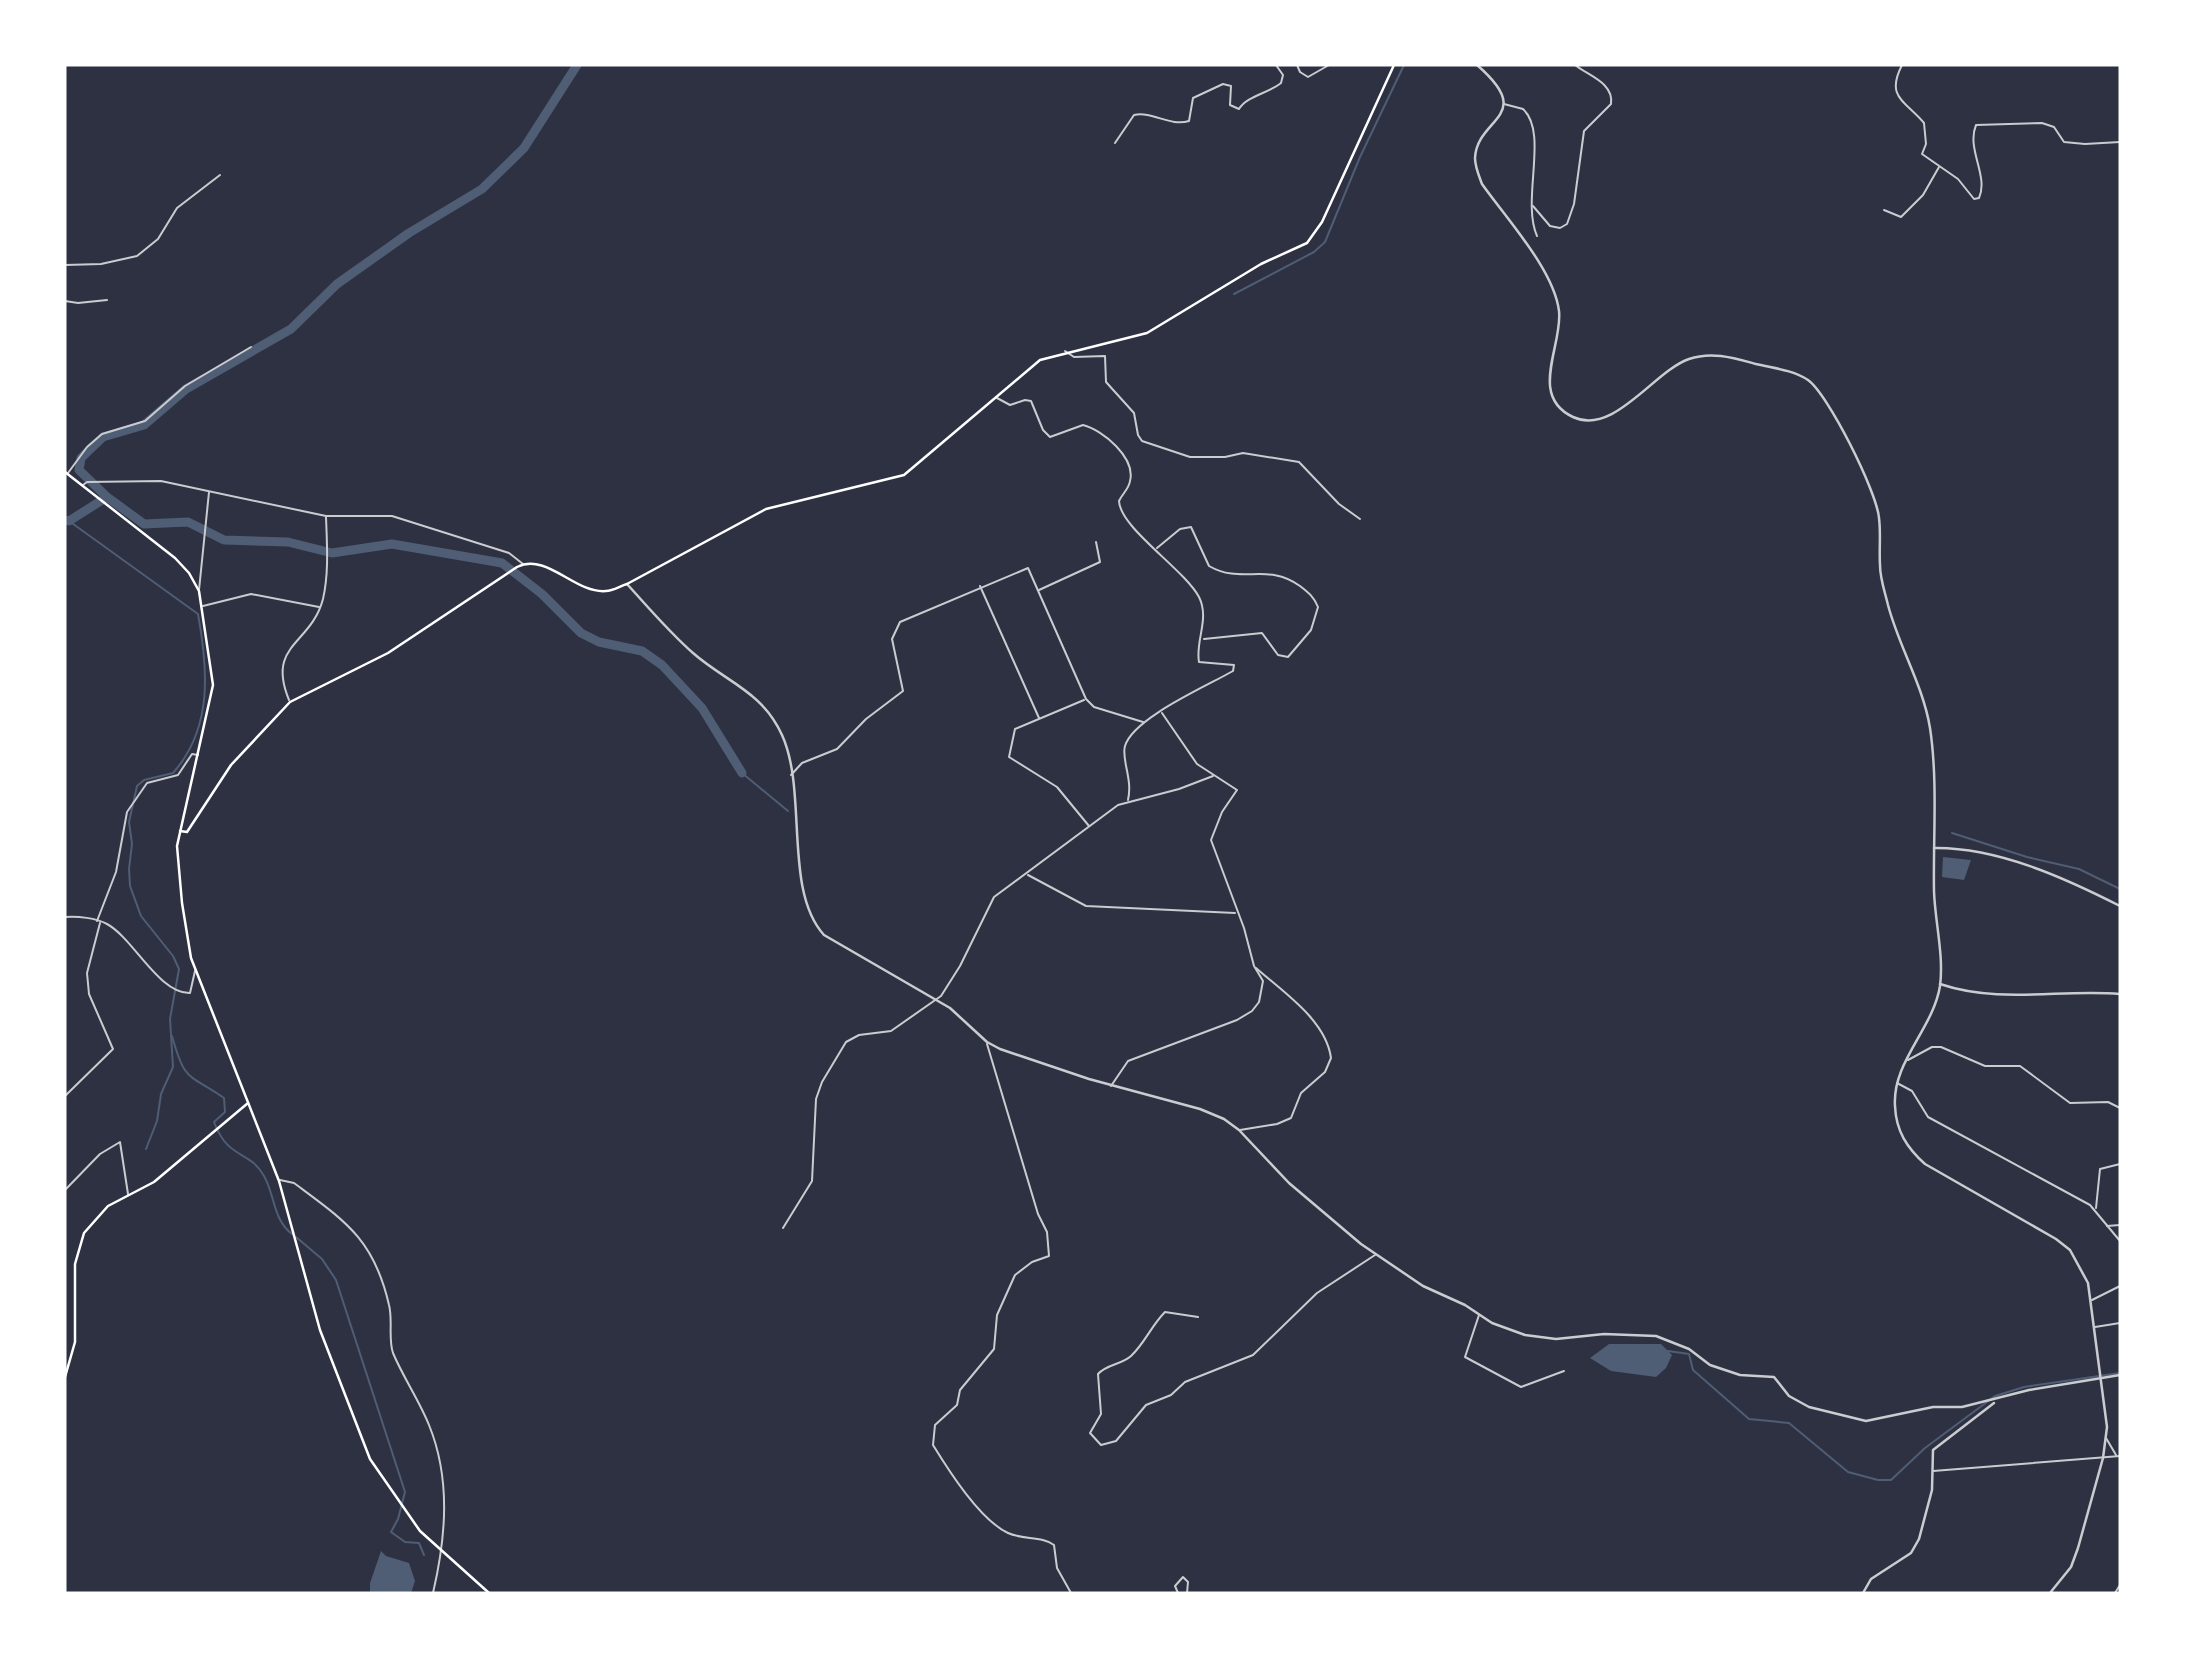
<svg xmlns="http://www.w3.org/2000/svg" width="2185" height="1658" viewBox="0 0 2185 1658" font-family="'Open Sans',sans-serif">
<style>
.water{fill:#4f5d75}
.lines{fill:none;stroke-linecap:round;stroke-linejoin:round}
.stream{stroke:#4f5d75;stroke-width:2}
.river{stroke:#4f5d75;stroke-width:9}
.minor{stroke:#caccd0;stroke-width:2}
.tertiary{stroke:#caccd0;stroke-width:2.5}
.secondary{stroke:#fff;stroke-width:2.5}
</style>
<rect width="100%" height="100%" fill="#2d3142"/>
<!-- water -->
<g class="water">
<polygon points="1943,857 1971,860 1964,880 1942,877"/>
<polygon points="1609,1344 1661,1344 1672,1355 1666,1368 1656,1377 1611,1371 1590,1358"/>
<polygon points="381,1551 386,1556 409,1563 415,1581 411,1593 370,1593 370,1583"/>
</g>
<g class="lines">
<!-- stream -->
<g class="stream">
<polyline points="1234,294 1314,252 1325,242 1360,157 1404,65"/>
<path d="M 69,521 L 198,614 C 208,669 213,728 173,773 L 144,780 L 137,786 L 129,822 L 132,844 L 129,869 L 130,886 L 141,916 L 173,956 L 179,969 L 170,1019 L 173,1067 L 161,1094 L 157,1121 L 146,1149"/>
<polyline points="742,773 788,811"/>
<polyline points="1952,833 2027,857 2079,869 2120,889"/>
<path d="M 172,1036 C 185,1083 188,1073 224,1098 L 225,1112 L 214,1122 C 228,1160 250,1150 264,1176 C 275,1195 273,1220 292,1234"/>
<polyline points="296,1237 322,1259 336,1280 405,1492 398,1519 391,1532 405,1542 419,1543 424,1555"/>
<polyline points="1668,1351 1689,1354 1693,1370 1749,1419 1789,1423 1848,1472 1878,1480 1891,1480 1925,1448 1995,1396 2024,1387 2120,1373"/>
</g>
<!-- river -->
<g class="river">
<polyline points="577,65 524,148 482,189 409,233 337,284 291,329 186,389 144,425 103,437 81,458 79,470 107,497 144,524 188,522 224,540 288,542 332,553 392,544 502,563 542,594 581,633 599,642 642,651 662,665 702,708 742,773"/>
<polyline points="65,520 69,521 107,497"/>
</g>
<!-- minor -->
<g class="minor">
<polyline points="1297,65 1300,72 1308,77 1329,65"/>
<path d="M 1902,65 C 1885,98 1906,101 1924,123 L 1926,144 L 1922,154 L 1958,179 L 1974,199 L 1979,198 C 1989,176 1966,149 1976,125 L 2042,123 L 2054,127 L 2064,142 L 2085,144 L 2120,142"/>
<path d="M 1504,104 L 1523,109 C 1549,133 1521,200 1537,236"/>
<path d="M 1115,143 L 1134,115 C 1153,111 1170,127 1189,121 L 1193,98 L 1223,84 L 1231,86 L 1230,105 L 1239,109 C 1247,96 1269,93 1281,83 L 1283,75 L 1276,65"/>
<path d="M 1533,206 L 1550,226 L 1560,228 L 1567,224 L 1574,204 L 1584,131 L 1611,104 C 1614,83 1589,76 1575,65"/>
<polyline points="1884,210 1901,217 1923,195 1939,167"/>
<polyline points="65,265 101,264 137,256 158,239 177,208 220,175"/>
<polyline points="65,301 78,303 107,300"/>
<polyline points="1065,351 1074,357 1105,356 1106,382 1134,413 1138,435 1142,441 1190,457 1225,457 1243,453 1299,462 1339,504 1360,519"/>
<path d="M 997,398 L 1010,405 L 1025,400 L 1031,401 L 1043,430 L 1050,437 L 1083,425 C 1103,430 1136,458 1130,481 C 1129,489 1122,494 1119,501 C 1120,528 1184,569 1199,597 C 1210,619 1195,641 1199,662 L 1234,665 L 1233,671 C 1207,686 1133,718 1125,746 C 1121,759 1133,779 1128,800"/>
<polyline points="68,473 87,447 102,434 145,421 185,386 251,347"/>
<polyline points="83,485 87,482 161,481 326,516 392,516 509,553 523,564"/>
<path d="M 1157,548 L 1180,529 L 1191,527 L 1209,566 C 1242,585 1267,562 1300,586 C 1309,593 1314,597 1318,607 L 1311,630 L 1288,657 L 1278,655 L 1262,633 L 1204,639"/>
<polyline points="980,586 1039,718"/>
<polyline points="199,590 209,492"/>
<polyline points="1039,590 1100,562 1096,542"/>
<polyline points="203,606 251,594 319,607"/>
<path d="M 289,700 C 266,644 311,645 323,599 C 329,573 327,544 326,517"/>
<polyline points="1084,700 1015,729 1009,757 1057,787 1089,826"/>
<polyline points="791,775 802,763 837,749 866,719 903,691 892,639 900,622 1028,568 1086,699 1094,707 1143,722"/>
<polyline points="1028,875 1086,906 1235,913"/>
<path d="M 65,917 C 78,916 96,918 107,924 C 133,938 159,994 190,993 L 195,971"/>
<polyline points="97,921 116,872 127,812 147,783 178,775 192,754 198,755"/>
<path d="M 987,1044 L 1038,1214 L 1047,1232 L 1049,1256 L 1032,1262 L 1015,1275 L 997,1315 L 994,1349 L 960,1390 L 957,1405 L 935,1425 L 933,1445 C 949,1471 980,1520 1008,1533 C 1023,1540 1042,1536 1054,1545 L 1057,1568 L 1071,1593"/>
<polyline points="1908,1060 1932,1047 1941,1047 1985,1066 2020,1066 2070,1103 2108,1102 2120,1108"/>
<polyline points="1897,1083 1912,1091 1928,1117 2090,1205 2120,1241"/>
<polyline points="1111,1086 1128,1061 1237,1020 1252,1011 1259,1002 1263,981 1254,966 1244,928 1211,840 1222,812 1237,790 1197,764 1162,713"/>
<polyline points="65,1096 113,1049 89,994 87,973 100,923"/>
<path d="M 1240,1130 L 1277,1124 L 1291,1118 L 1301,1093 L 1325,1072 L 1331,1058 C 1326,1020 1283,992 1256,968"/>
<path d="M 280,1180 L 294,1183 C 345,1221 374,1239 389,1305 C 393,1320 388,1339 393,1353 C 403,1377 419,1400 429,1425 C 451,1479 446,1537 433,1593"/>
<polyline points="65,1190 100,1154 120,1142 128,1194"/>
<polyline points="2096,1208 2100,1169 2120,1164"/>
<polyline points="2107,1226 2120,1225"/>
<polyline points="783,1228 812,1181 816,1099 822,1082 846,1042 859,1035 891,1031 941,996 960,966 994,897 1118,805 1179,789 1213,776"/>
<polyline points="2092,1300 2120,1286"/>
<polyline points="1479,1315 1465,1357 1521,1387 1564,1371"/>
<path d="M 1198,1317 L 1165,1312 C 1151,1326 1145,1343 1131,1356 C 1121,1365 1107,1364 1098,1374 L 1101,1414 L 1090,1433 L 1101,1445 L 1116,1441 L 1146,1405 L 1171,1395 L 1185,1382 L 1253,1355 L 1317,1293 L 1375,1255"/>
<polyline points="2095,1327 2120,1323"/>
<polyline points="2106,1438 2116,1455"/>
<polyline points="1933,1471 2120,1456"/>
<polyline points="1136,1593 1143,1593"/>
<polyline points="1148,1593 1150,1593"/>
<polyline points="1178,1593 1175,1586 1183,1577 1188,1582 1187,1593"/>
<polyline points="2115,1593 2120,1585"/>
</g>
<!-- tertiary -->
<g class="tertiary">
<path d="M 1477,65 C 1537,117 1477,117 1475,158 C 1475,167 1479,176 1482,184 C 1506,218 1554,270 1559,311 C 1563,345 1528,396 1573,417 C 1614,436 1654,371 1689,359 C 1712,351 1734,358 1756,364 C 1773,368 1793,370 1808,380 C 1828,394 1877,492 1879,518 C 1881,533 1879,550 1880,565 C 1880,579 1885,592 1888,605 C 1899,647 1923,685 1930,728 C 1938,781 1933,838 1934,891 C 1935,922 1944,955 1940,986 C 1933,1029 1892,1062 1895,1106 C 1896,1131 1907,1148 1925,1164 L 2056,1239 L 2070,1250 L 2088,1283 L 2107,1427 L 2103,1458 L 2078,1548 L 2071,1567 L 2050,1593"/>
<path d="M 627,584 C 648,607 669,632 693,653 C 726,682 762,691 782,735 C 808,792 783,890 824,935 L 950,1008 L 987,1042 L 1000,1049 L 1089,1079 L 1200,1109 L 1224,1119 L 1239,1130 L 1289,1183 L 1361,1244 L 1423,1286 L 1465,1305 L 1492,1323 L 1525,1335 L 1556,1339 L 1604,1334 L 1656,1336 L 1689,1349 L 1710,1365 L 1740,1375 L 1774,1377 L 1789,1396 L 1809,1407 L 1866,1421 L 1933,1407 L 1962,1407 L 2029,1390 L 2120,1375"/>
<path d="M 1934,848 C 1997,847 2065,878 2120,906"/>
<path d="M 1940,984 C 1999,1004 2060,989 2120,994"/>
<polyline points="1863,1593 1871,1579 1911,1553 1919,1539 1932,1490 1933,1450 1994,1403"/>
</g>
<!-- secondary -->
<g class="secondary">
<polyline points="65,472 175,558 189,573 199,591 213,685 177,846 182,903 191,958 279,1181 320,1330 370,1459 420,1531 489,1593"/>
<path d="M 180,831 L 187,832 L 231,765 L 290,702 L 388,653 L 517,567 C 547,552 575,594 606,591 C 613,591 620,586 627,584 L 766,509 L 904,475 L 1040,360 L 1147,333 L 1261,264 L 1307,243 L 1322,222 L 1394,65"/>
<polyline points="65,1377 75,1342 75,1264 84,1233 108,1206 154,1182 248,1103"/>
</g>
</g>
<!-- border -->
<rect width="2185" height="1658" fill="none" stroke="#ffffff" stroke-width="133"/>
</svg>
